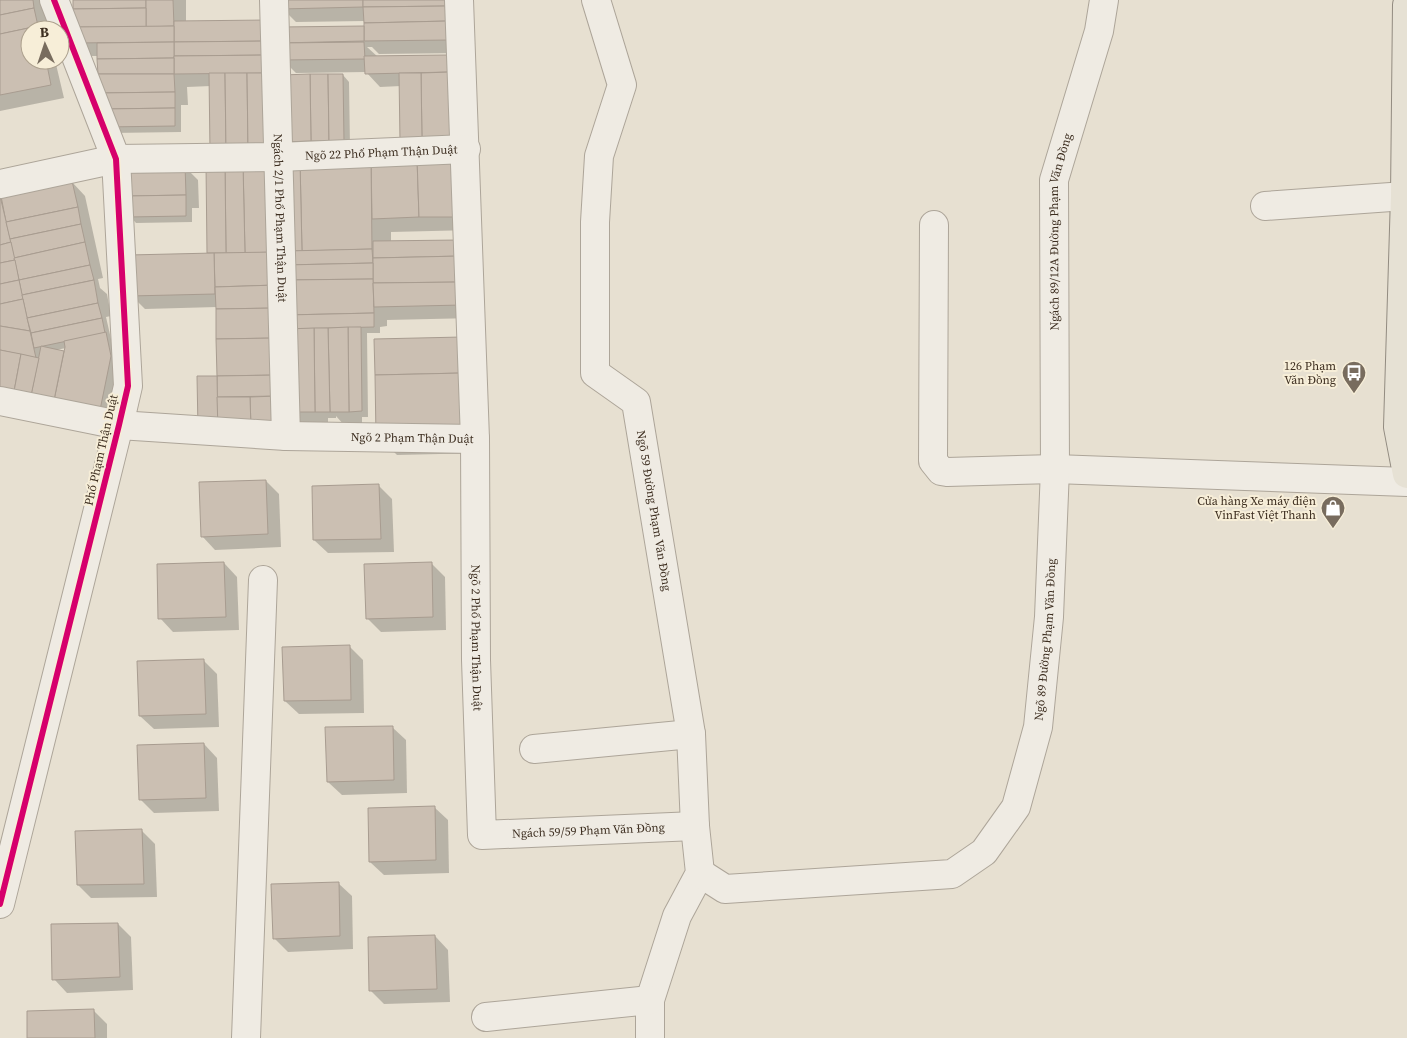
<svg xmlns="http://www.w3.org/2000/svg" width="1407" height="1038" viewBox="0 0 1407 1038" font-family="'Source Serif 4',serif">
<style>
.shadow{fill:#0003;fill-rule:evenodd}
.building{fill:#cbbfb2;stroke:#a89c90}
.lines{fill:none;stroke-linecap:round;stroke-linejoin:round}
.minor-casing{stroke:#ada599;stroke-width:30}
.major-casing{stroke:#928b80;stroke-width:30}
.minor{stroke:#efebe3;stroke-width:28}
.major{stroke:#e6e1d4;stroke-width:28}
.cycleway-casing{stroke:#f7eed8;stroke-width:9}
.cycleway{stroke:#d6006c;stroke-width:6}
.labels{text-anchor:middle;stroke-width:4;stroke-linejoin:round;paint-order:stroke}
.street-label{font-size:12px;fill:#3d2e20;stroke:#f7eed8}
.poi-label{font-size:12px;fill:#3d2e20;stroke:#f7eed8;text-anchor:end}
</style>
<rect width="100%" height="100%" fill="#e7e0d1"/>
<!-- shadow -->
<g class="shadow">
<polygon points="0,0 42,0 49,30 30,30 30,60 55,60 64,98 0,111"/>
<polygon points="74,0 186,0 186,22 282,35 365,29 365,21 296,22 282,8 461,0 462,53 379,54 372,47 367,47 378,57 462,69 401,86 380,87 366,72 296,73 283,60 282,76 343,75 349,82 350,147 283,162 371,160 473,230 391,232 391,242 475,318 387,320 387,326 380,327 380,333 367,333 368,417 362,417 362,425 344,425 336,416 336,418 328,418 328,425 303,425 289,412 285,434 206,435 220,377 217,307 145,309 131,295 208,255 207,166 242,166 211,86 187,87 188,105 181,105 181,132 112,133 98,56 88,56"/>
<polygon points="185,167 198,180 199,208 192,208 192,222 136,223 130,216"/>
<path d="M 72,182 L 85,196 L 103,278 L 98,279 L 100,288 L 107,294 L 111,316 L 106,317 L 111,339 L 119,347 L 112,432 L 44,418 L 0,198 ZM 66,348 L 66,353 L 56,350 Z"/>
<polygon points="377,435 483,453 397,455"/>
<polygon points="266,481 279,494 281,547 215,550 202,536"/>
<polygon points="378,485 392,499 394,552 328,553 314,540"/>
<polygon points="224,563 237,577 239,630 173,632 160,618"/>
<polygon points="431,563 445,577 446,630 381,632 367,618"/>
<polygon points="349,646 363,660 364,713 299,714 285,701"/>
<polygon points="204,661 217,674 219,727 154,729 140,716"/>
<polygon points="392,727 406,740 407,793 342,795 328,782"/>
<polygon points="204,744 217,758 219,811 154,813 140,799"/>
<polygon points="434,807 448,820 449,873 384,875 370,862"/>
<polygon points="141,830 155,844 157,897 91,898 78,885"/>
<polygon points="338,883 352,896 353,949 288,952 274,938"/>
<polygon points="118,924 131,937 133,990 67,993 54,979"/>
<polygon points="435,936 448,950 450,1002 384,1004 371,991"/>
<polygon points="93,1010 107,1024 107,1038 29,1038"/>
</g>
<!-- building -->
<g class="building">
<polygon points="0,0 33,0 34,8 0,15"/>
<polygon points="73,0 146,0 146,8 73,9"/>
<polygon points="146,0 173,0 174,26 146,27"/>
<polygon points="281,0 363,0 363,7 281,9"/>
<polygon points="363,0 448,0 448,6 363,7"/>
<polygon points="448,6 448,21 364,23 363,7"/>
<polygon points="34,8 38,26 0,34 0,15"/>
<polygon points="146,8 146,27 73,27 73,9"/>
<polygon points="269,20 269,41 174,42 174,21"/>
<polygon points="448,21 449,40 364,41 364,23"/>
<polygon points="38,26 39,30 30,30 30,60 46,60 51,85 0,95 0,34"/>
<polygon points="174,26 174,42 73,43 73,27"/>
<polygon points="364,26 364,41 281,43 281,27"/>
<polygon points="269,41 269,55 174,56 174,42"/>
<polygon points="174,42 174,58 97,59 97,43"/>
<polygon points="364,42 365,59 282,60 281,43"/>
<polygon points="269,55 269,73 174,74 174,56"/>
<polygon points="449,55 449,72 365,74 364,56"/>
<polygon points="174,58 174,74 98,74 97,59"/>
<polygon points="450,72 451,140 422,140 421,73"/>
<polygon points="209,73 225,73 226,151 210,151"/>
<polygon points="225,73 247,73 248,150 226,151"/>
<polygon points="247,73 269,73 270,150 248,150"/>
<polygon points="399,73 421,73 422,140 400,141"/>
<polygon points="98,74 174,74 175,92 99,93"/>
<polygon points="310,74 328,74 329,141 311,141"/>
<polygon points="310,74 311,141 283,142 282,75"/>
<polygon points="328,74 343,74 344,141 329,141"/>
<polygon points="175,92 175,108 104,109 99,93"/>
<polygon points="175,108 175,126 104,127 104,109"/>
<polygon points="417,158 419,217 372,219 371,159"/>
<polygon points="417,158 459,158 460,217 419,217"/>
<polygon points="371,159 372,249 302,251 300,161"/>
<polygon points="283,161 300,161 302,251 285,251"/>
<polygon points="243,164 274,164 275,252 245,253"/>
<polygon points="243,164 245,253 226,253 225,165"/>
<polygon points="185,165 186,195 128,196 128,166"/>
<polygon points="206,165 225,165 226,253 207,253"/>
<polygon points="72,181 78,207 6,222 1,196"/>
<polygon points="186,195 186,216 128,217 128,196"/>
<polygon points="0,196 11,242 0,245"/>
<polygon points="78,207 81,224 10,239 6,222"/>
<polygon points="81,224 85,242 14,258 10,239"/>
<polygon points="460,240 461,256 373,258 373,241"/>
<polygon points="11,242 15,260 0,263 0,245"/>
<polygon points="85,242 90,265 19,280 14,258"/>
<polygon points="372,249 373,263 285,265 285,251"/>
<polygon points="275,252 276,285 215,287 214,253"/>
<polygon points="214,253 215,294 130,296 129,255"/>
<polygon points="461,256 461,282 373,283 373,258"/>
<polygon points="15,260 19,280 0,284 0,263"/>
<polygon points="373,263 373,279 286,280 285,265"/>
<polygon points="90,265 94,280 22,295 19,280"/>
<polygon points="373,279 374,313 286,315 286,280"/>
<polygon points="19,280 23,299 0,304 0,284"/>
<polygon points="94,280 98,303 27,318 22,295"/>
<polygon points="461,282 462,305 374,307 373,283"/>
<polygon points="276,285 276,308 216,309 215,287"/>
<polygon points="23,299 30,331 0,326 0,304"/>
<polygon points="98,303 102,318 31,333 27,318"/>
<polygon points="276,308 276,338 216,339 216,309"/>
<polygon points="374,313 374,327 287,329 286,315"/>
<polygon points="102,318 105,333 34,348 31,333"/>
<polygon points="0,326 30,331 36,358 0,350"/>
<polygon points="348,327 361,327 362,411 349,412"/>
<polygon points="348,327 349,412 330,412 328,328"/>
<polygon points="314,328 328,328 330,412 315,412"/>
<polygon points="314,328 315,412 288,412 287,329"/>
<polygon points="106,332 111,356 98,420 52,410 65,347 64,341"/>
<polygon points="462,337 462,373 375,375 374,339"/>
<polygon points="276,338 277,375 217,376 216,339"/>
<polygon points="41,346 64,351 52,410 29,405"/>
<polygon points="0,350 21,354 12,402 0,399"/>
<polygon points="21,354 39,358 29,405 12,402"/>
<polygon points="462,373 464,434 376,436 375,375"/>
<polygon points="277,375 278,396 217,397 217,376"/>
<polygon points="197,376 217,376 218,429 198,429"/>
<polygon points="278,396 279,428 251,428 250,397"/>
<polygon points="217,397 250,397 251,428 218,429"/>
<polygon points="266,480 268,534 201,537 199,482"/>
<polygon points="379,484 381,539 313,540 312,486"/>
<polygon points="224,562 226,617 158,619 157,564"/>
<polygon points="432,562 433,617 366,619 364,564"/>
<polygon points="350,645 351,700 284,701 282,647"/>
<polygon points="204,659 206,714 139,716 137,661"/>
<polygon points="393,726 394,780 327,782 325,727"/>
<polygon points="204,743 206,798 139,800 137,745"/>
<polygon points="435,806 436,860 369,862 368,808"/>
<polygon points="142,829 144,884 77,885 75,831"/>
<polygon points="339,882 340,936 273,939 271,884"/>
<polygon points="118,923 120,977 52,980 51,924"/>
<polygon points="435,935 437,989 369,991 368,937"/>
<polygon points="94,1009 95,1038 27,1038 27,1011"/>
</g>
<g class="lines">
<defs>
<g id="minor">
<path id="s1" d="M 274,0 L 286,436"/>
<path id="s2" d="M 459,0 L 475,439 L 476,660 L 482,835 L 695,826"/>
<path id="s3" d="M 596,0 L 622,85 L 599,156 L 595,222 L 595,373 L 636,402 L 691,734 L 695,826 L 700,873 L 677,916 L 650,1000 L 650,1038"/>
<path id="s4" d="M 0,184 L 116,159 L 278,157 L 466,149"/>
<polyline points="1265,206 1405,196"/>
<polyline points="934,225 933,461 941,471 947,472 1055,469 1407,482"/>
<path id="s5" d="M 0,401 L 119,425 L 286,436 L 475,439"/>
<polyline points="534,749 691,734"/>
<path id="s6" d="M 700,873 L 725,889 L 952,874 L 984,852 L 1016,807 L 1038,727 L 1049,617 L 1055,469 L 1054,180 L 1099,31 L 1104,0"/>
<polyline points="0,904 119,425 128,386 116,159 54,0"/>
<polyline points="486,1017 650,1000"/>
<polyline points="246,1038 263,580"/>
</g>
<polyline id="major" points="1407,5 1405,196 1398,427 1407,474"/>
</defs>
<!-- minor casing -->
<use href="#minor" class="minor-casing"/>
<!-- major casing -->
<use href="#major" class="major-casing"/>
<!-- minor -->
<use href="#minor" class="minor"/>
<!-- major -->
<use href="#major" class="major"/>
<defs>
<polyline id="cycleway" points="0,904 119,425 128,386 116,159 54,0"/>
</defs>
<!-- cycleway casing -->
<use href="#cycleway" class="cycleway-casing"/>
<!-- cycleway -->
<use href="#cycleway" class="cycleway"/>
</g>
<!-- icons -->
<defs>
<symbol id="bus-pin" viewBox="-11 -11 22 30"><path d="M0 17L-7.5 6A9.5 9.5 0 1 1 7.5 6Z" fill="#786c5e" stroke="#f7eed8"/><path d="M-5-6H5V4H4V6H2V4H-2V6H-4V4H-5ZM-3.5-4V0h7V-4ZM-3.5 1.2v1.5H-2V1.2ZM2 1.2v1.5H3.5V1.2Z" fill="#fff"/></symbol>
<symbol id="shop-pin" viewBox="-11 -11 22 30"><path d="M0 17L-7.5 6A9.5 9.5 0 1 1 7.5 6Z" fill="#786c5e" stroke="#f7eed8"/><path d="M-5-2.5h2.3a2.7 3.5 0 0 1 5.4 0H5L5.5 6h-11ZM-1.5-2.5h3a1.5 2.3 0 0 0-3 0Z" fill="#fff"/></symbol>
</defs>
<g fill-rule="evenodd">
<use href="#bus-pin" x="1340" y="359" width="28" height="38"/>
<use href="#shop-pin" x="1319" y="494" width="28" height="38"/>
</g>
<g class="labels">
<!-- street labels -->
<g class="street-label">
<text dy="4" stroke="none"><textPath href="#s4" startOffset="384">Ngõ 22 Phố Phạm Thận Duật</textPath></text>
<text dy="4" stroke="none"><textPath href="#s1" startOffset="218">Ngách 2/1 Phố Phạm Thận Duật</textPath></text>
<text dy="4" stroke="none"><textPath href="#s6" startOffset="931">Ngách 89/12A Đường Phạm Văn Đồng</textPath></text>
<text dy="4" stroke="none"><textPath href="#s5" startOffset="415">Ngõ 2 Phạm Thận Duật</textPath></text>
<text transform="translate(101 450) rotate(-77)" y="4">Phố Phạm Thận Duật</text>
<text dy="4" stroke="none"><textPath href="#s3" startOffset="541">Ngõ 59 Đường Phạm Văn Đồng</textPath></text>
<text dy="4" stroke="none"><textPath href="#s2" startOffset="638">Ngõ 2 Phố Phạm Thận Duật</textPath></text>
<text dy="4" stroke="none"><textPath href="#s6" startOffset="522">Ngõ 89 Đường Phạm Văn Đồng</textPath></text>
<text dy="4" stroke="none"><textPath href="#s2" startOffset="942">Ngách 59/59 Phạm Văn Đồng</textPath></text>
</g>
<!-- poi labels -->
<g class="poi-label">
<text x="1336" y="370">126 Phạm<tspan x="1336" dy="14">Văn Đồng</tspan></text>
<text x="1316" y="505">Cửa hàng Xe máy điện<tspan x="1316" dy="14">VinFast Việt Thanh</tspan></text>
</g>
</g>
<!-- north arrow -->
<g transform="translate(45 45) rotate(357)"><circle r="24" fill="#f7eed8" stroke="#ada18e"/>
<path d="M0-4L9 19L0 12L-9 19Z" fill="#786c5e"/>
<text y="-8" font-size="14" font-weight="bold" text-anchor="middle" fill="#3d2e20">B</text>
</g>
</svg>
